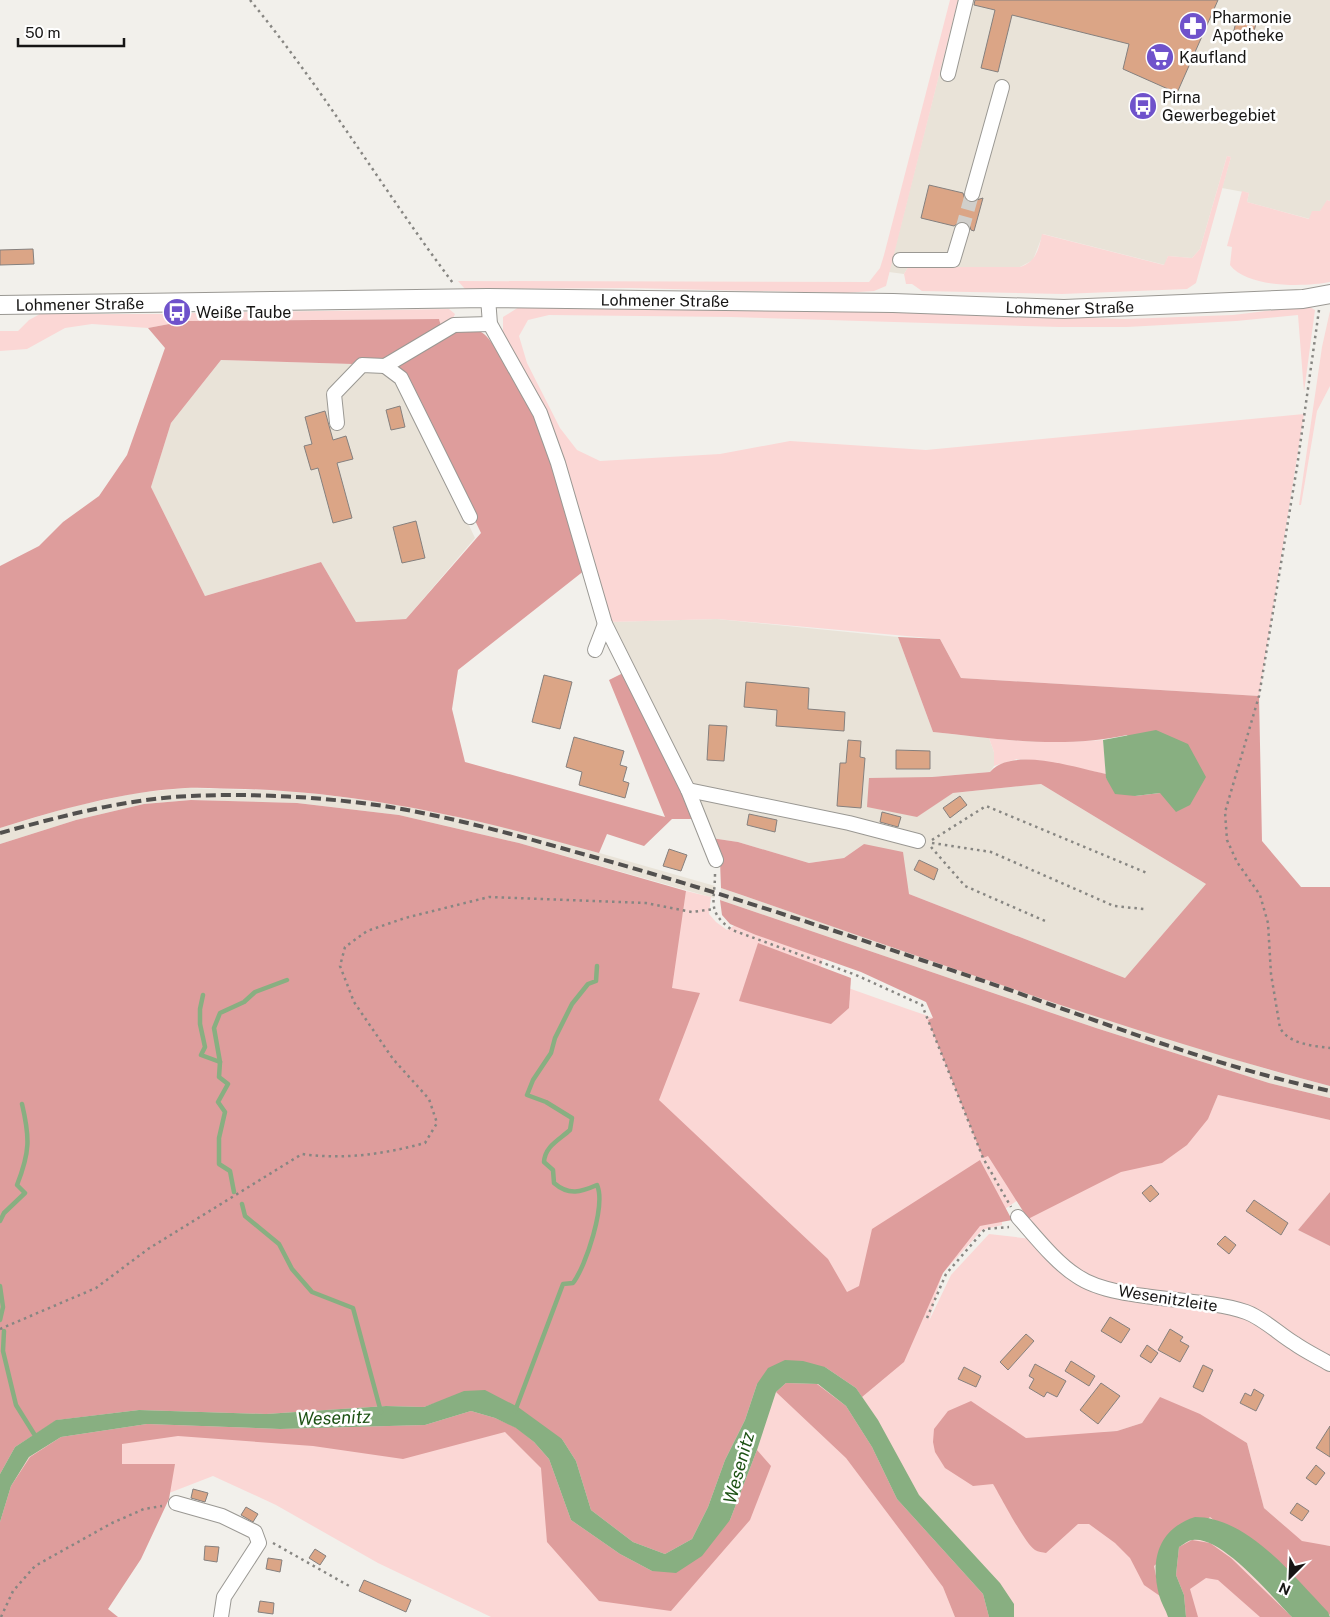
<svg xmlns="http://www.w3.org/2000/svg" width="1330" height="1617" viewBox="0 0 1330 1617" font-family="'Public Sans',sans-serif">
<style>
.built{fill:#e9e3d8}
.green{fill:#fbd7d5;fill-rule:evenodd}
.forest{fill:#de9d9c}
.water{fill:#88af81}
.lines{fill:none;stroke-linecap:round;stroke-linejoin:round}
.stream{stroke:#88af81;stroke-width:4.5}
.building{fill:#dba586;stroke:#85807e}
.minor-tunnel{stroke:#d1cfcb;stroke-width:14;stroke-dasharray:14 7;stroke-linecap:butt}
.minor-casing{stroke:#9a9893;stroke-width:16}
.major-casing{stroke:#9a9893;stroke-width:20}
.path{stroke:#878682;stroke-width:2.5;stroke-dasharray:2.5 4;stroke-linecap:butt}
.minor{stroke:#fff;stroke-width:14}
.major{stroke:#fff;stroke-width:18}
.rail{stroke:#52504e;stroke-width:4;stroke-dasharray:10 5;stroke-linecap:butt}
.labels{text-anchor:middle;stroke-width:5;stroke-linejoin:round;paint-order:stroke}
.poi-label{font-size:16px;fill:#161514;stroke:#fff;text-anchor:start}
.street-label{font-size:16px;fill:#161514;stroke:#fff}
.water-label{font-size:18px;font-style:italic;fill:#1d5214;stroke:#fff}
</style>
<rect width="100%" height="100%" fill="#f2f0eb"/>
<!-- built -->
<g class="built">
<polygon points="958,0 1330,0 1330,201 1327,200 1325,207 1310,219 1247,202 1249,193 1222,188 1231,157 1227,156 1200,249 1192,258 1168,256 1165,265 1043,234 1033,260 1020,267 908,267 904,274 889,272"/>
<polygon points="221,360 352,364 350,368 386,374 397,380 406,392 475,538 406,619 356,622 321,562 205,596 151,487 171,423"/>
<polygon points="717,619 898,637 933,732 989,738 994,752 994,766 990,772 932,777 916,817 953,793 1041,784 1206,884 1125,978 909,894 864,844 844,858 809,863 738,842 711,838 610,622"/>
<polygon points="186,788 295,791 396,804 519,830 715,886 715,893 714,898 519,843 399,815 297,803 191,800 144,804 76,820 0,844 0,828 70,807 136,793"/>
<polygon points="721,888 1097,1016 1270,1070 1330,1086 1330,1098 1269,1083 1096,1028 720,900"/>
</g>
<!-- green -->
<g class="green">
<polygon points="950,0 958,0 886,286 874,291 844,293 629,288 465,289 458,281 869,282 880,268 884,255"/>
<path d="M 1227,156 L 1231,157 L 1196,283 L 1187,289 L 1062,294 L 922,291 L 912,284 L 906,284 L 904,274 L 908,267 L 1020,267 C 1036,262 1039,249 1042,234 L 1164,265 L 1168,256 L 1192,258 L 1200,249 Z"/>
<path d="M 1242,191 L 1249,193 L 1247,202 L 1309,219 L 1312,211 L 1320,211 L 1327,200 L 1330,201 L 1330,282 C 1304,287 1247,288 1230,265 L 1232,247 L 1227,246 Z"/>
<polygon points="1308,306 1315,310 1304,392 1298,315 1236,321 1127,327 1059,327 731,317 549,315 528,320 519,336 527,363 560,428 577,450 600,461 720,454 790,441 926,450 1304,414 1259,696 961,678 940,639 717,619 610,622 503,338 503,317 519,307 893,312 1125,319 1233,315"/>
<polygon points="449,309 455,314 452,321 441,326 439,319 185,321 148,328 92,324 65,328 27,349 0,351 0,331 18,331 29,320 40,314 171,314 172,319 186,318 186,313"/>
<polygon points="1330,311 1330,386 1317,411 1301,505 1299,505 1322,347"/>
<path d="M 989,738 C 1028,743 1064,743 1103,740 L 1106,774 L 1042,761 L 1017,759 L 994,766 L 994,752 Z"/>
<path d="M 686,891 L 711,897 L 709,914 L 716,922 L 727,930 L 738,923 L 827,945 L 818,977 C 948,1025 1081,1066 1211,1111 L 1218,1095 L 1330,1120 L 1330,1192 L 1298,1230 L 1330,1246 L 1330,1360 L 1252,1310 L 1129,1289 L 1078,1273 L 1043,1240 L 1028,1219 L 1047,1180 L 1002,1211 L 1002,1225 L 982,1230 L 942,1274 L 929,1321 L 951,1275 L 989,1234 L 1032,1239 L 1077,1281 L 1247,1316 L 1330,1367 L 1330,1546 L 1325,1545 L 1330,1548 L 1330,1617 L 491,1617 L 378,1563 L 276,1505 L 213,1476 L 102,1519 L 0,1617 L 0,896 L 682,917 ZM 1160,1398 L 1200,1415 L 1247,1443 L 1264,1508 L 1286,1527 L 1103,1432 L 1117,1431 L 1142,1423 Z"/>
</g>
<!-- forest -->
<g class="forest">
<path d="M 439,319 L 441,326 L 380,360 L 357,360 L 352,364 L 221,360 L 171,423 L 151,487 L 205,596 L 321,562 L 356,622 L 406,619 L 481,533 L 406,377 L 395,367 C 415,355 452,323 476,330 C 488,333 494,347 501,357 C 544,422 563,496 585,570 L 458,670 L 452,709 L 465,762 L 665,817 L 609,680 L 623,673 L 697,819 L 672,819 L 644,846 L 607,834 L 599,853 C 483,820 366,793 245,789 C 225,789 205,787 185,788 C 121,792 61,809 0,828 L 0,566 L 39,546 L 63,522 L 99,496 L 127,455 L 165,348 L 148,328 L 185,321 Z"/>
<path d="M 898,637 L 940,639 L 961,678 L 1259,696 L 1262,841 L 1301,887 L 1330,887 L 1330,1086 C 1124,1032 923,957 721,888 L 720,861 L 711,838 L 738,842 L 809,863 L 844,858 L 864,844 L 903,852 L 909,894 L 1125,978 L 1206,884 L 1041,784 L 953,793 L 917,817 L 867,807 L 869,778 L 932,777 L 990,772 C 1011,746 1077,768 1106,774 L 1106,778 L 1135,796 L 1160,793 L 1127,735 C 1062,749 999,739 933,732 Z"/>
<polygon points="191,800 297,803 399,815 519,843 686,891 672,988 700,993 659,1100 828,1259 847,1292 859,1286 872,1229 980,1160 1012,1220 980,1226 943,1273 904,1362 862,1397 856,1388 825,1367 757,1384 745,1420 725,1460 708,1507 692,1539 665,1554 633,1542 591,1510 576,1461 562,1439 444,1400 424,1407 386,1406 266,1414 139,1410 57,1420 15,1447 0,1474 0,844 76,820 144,804"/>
<polygon points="720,900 1096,1028 1269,1083 1330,1098 1330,1120 1218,1095 1208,1119 1187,1145 1162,1163 1121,1172 1028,1219 988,1156 983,1158 928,1020 933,1018 926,1002 861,972 756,935 730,924 722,915"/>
<polygon points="758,943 851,978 849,1008 831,1024 739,1001"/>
<polygon points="1330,1192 1330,1246 1298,1230"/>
<polygon points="786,1383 817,1384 846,1406 872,1447 897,1499 983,1594 989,1617 955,1617 943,1587 846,1458 776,1392"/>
<path d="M 1160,1397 L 1200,1414 L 1247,1443 L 1264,1508 L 1302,1541 L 1330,1546 L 1330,1615 L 1210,1517 L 1154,1566 L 1160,1596 L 1144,1585 L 1130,1558 L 1115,1543 L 1089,1524 L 1078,1524 L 1046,1553 C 1043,1552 1038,1552 1035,1550 C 1025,1544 1001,1497 993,1484 L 973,1486 L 945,1468 L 935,1452 L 933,1442 L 934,1429 L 948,1411 L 971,1401 L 1026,1438 L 1117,1431 L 1142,1423 Z"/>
<polygon points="471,1411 495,1418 517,1428 534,1442 549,1459 571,1520 620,1554 652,1571 730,1520 757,1450 771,1466 750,1520 671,1611 599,1601 547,1542 541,1468 505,1432 403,1459 313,1446 178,1436 122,1444 122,1464 175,1464 169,1499 141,1559 108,1609 118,1617 0,1617 0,1522 11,1486 30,1457 61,1437 147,1424 280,1429 425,1425"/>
<polygon points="1192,1540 1210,1543 1231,1558 1292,1617 1260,1617 1218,1580 1206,1578 1190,1589 1198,1617 1186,1617 1184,1595 1176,1575 1179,1547"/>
</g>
<!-- water -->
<g class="water">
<polygon points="1156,730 1188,744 1206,777 1190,805 1176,812 1160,793 1135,796 1115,794 1106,778 1103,740"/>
<polygon points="785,1360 803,1361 825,1367 856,1388 878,1420 919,1495 1000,1583 1014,1604 1014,1617 989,1617 983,1594 897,1499 872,1447 846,1406 818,1384 786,1383 776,1392 757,1450 730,1520 702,1556 676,1573 652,1571 620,1554 571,1520 549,1459 534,1442 516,1428 495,1418 471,1411 425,1425 280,1429 147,1424 61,1437 29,1457 11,1486 0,1522 0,1474 15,1447 56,1420 139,1410 266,1414 386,1406 424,1407 464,1391 485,1390 518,1407 562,1439 576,1461 591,1510 633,1542 665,1554 692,1539 708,1507 725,1460 745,1420 757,1384 768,1368"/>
<path d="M 1195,1517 C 1248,1517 1294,1577 1328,1612 L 1330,1617 L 1292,1617 C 1272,1597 1222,1536 1193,1540 C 1188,1540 1183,1545 1179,1547 L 1176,1575 L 1184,1595 L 1186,1617 L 1168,1617 C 1166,1610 1161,1603 1159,1595 C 1150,1560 1158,1529 1195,1517 Z"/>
</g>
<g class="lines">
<!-- stream -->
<g class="stream">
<polyline points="203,995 200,1009 200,1024 205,1047 201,1055 220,1062"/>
<polyline points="234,1192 230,1171 219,1164 219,1138 225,1112 218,1102 228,1084 219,1077 220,1062 214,1028 220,1013 244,1002 255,992 287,980"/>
<polyline points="242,1204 245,1216 279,1244 292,1269 312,1292 353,1308 381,1412"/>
<path d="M 0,1221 L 4,1213 L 25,1193 L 17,1185 C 30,1152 30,1138 22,1104"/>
<polyline points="0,1286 3,1307 0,1320"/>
<polyline points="4,1331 3,1351 16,1405 36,1437"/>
<path d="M 515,1411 L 563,1284 L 573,1283 C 586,1266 606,1205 597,1185 C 581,1192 569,1196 554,1183 L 553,1170 L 544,1162 C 545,1146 559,1140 570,1130 L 572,1118 L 546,1102 L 527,1095 L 533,1080 L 551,1053 L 555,1038 L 572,1004 L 588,984 L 596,981 L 597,966"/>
</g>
</g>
<!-- building -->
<g class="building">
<polygon points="975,0 1218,0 1177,93 1123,69 1129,44 1012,15 998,72 981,68 995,10 974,5"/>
<polygon points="1238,14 1257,19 1252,40 1233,34"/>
<polygon points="929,185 963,193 965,200 970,202 983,198 974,231 971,230 969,224 964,222 960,222 954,226 921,218"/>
<polygon points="33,249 34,264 0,265 0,250"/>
<polygon points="400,406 405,427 391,430 386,410"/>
<polygon points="325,411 333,440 346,436 353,459 337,463 352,518 333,523 318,468 311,470 304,446 312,444 305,417"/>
<polygon points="416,521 425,558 402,563 393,527"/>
<polygon points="544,675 572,682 560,729 532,722"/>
<polygon points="746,682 809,688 808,709 845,712 844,731 776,726 777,710 744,707"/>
<polygon points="709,725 727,726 724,761 707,760"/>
<polygon points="574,737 624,751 620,765 627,767 623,781 629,783 625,798 579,785 582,772 566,767"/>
<polygon points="848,740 861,741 860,757 865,758 861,808 837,806 840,763 846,763"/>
<polygon points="896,750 930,751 930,769 896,769"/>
<polygon points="960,796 967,805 950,818 943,808"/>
<polygon points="882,812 901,817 898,827 880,822"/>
<polygon points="749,814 777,820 775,832 747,825"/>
<polygon points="669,849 687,855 681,871 663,866"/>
<polygon points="919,860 938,869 934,880 914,870"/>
<polygon points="1151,1185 1159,1194 1150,1202 1142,1193"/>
<polygon points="1254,1200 1288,1223 1281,1235 1246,1211"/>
<polygon points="1225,1236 1236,1245 1229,1254 1217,1244"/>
<polygon points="1110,1317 1130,1329 1121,1343 1101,1331"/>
<polygon points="1170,1329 1183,1337 1180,1341 1189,1346 1180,1362 1158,1350"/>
<polygon points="1026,1334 1034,1341 1008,1370 1000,1362"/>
<polygon points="1147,1345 1158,1353 1151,1363 1140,1356"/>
<polygon points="1071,1361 1095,1376 1089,1386 1065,1371"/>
<polygon points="1035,1364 1066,1381 1057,1397 1047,1392 1044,1397 1029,1388 1034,1379 1029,1376"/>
<polygon points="1203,1365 1213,1370 1203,1392 1193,1387"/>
<polygon points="964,1367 981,1376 976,1387 958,1379"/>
<polygon points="1101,1383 1120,1396 1098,1424 1080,1410"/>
<polygon points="1254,1389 1264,1395 1256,1411 1240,1403 1245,1393 1251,1396"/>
<polygon points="1330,1426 1330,1457 1316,1448"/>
<polygon points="1316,1465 1325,1473 1316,1485 1306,1478"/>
<polygon points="193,1489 208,1493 205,1502 191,1498"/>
<polygon points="1297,1503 1309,1511 1302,1521 1290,1513"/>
<polygon points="246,1507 258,1514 253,1522 241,1515"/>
<polygon points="205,1546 219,1547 217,1562 204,1560"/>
<polygon points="315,1549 326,1556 320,1565 309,1558"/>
<polygon points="268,1558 282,1560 280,1572 266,1569"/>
<polygon points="364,1580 411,1600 406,1612 359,1591"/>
<polygon points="260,1601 274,1603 273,1614 258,1612"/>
</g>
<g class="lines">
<!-- minor-tunnel -->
<polyline class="minor-tunnel" points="962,230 972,194"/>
<defs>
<g id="minor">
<polyline points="948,74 966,0"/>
<polyline points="972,194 1002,87"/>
<polyline points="900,260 953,260 962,230"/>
<polyline points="488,298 490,324 540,413 558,463 605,624 688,790 716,860"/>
<polyline points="385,366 401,378 470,517"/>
<polyline points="337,423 334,394 362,365 385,366 454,325 490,324"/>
<polyline points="595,650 605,624"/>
<polyline points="688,790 849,823 918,841"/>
<path d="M 1018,1217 C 1035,1236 1056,1263 1077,1276 C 1114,1302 1199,1296 1246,1312 C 1263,1318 1279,1334 1294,1343 C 1305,1351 1318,1357 1330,1364"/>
<polyline points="176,1503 222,1516 255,1532 259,1543 224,1597 221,1617"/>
</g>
<g id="major">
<path id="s1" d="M 0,305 L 488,298 L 893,303 L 1064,309 L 1303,299 L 1330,294"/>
</g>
</defs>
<!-- minor casing -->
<use href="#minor" class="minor-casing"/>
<!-- major casing -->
<use href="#major" class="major-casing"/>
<!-- path -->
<g class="path">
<path d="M 250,0 C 324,90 383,190 453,283"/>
<path d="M 1319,310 L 1297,467 L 1259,696 L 1225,812 L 1227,840 L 1237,862 L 1260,895 L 1268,923 L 1271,974 L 1280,1028 C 1289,1044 1313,1046 1330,1048"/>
<polyline points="932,840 986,806 1147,873"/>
<polyline points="932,843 991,852 1114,906 1144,909"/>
<polyline points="931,847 965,886 1045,921"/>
<path d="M 715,874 C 715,902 706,911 732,930 L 856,975 L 922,1005 L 983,1158 L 1011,1207"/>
<polyline points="927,1318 946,1274 985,1229 1009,1227"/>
<path d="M 0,1329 L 96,1288 L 148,1249 L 302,1154 C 344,1160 384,1154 425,1143 L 437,1123 L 429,1099 L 393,1059 L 354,1002 L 340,966 L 345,947 L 367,931 L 405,918 L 489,897 L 646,903 L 692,912 L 714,909"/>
<polyline points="273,1543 351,1587"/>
<polyline points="1,1617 13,1591 35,1566 112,1523 144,1509 162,1506"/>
</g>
<!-- minor -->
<use href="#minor" class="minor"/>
<!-- major -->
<use href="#major" class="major"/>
<!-- rail -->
<path class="rail" d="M 0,833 C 62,816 125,799 190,796 C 255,793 326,797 390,807 C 451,817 512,834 572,851 C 719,891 863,940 1007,989 C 1114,1027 1219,1067 1330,1091"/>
</g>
<!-- icons -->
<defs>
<symbol id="pharmacy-disc" viewBox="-11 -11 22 22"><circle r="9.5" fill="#6f52cb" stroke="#fff"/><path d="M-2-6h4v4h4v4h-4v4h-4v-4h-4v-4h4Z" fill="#fff"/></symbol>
<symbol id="supermarket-disc" viewBox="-11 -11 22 22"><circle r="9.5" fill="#6f52cb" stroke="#fff"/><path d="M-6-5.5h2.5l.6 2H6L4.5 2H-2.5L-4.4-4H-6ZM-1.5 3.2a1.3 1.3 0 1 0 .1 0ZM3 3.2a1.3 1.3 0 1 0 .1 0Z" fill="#fff"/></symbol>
<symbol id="bus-disc" viewBox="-11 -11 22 22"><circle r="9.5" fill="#6f52cb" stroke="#fff"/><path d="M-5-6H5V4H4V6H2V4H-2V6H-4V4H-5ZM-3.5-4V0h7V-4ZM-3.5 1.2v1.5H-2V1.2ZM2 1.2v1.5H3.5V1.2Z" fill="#fff"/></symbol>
</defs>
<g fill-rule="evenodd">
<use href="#pharmacy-disc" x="1177" y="10" width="32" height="32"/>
<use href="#supermarket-disc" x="1144" y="41" width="32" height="32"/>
<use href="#bus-disc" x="1127" y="90" width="32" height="32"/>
<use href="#bus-disc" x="161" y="296" width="32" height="32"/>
</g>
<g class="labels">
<!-- poi labels -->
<g class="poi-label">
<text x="1212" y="23">Pharmonie<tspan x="1212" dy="18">Apotheke</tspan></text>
<text x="1179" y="63">Kaufland</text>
<text x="1162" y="103">Pirna<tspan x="1162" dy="18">Gewerbegebiet</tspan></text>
<text x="196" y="318">Weiße Taube</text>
</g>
<!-- street labels -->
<g class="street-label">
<text dy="6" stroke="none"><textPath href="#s1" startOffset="665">Lohmener Straße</textPath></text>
<text dy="6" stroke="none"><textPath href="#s1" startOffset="80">Lohmener Straße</textPath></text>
<text dy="6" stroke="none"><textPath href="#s1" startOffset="1070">Lohmener Straße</textPath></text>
<text transform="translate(1168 1298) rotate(9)" y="6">Wesenitzleite</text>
</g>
<!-- water labels -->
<g class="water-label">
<text transform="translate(334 1418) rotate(-2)" y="6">Wesenitz</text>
<text transform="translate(739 1468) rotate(-75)" y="6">Wesenitz</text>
</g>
</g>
<!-- north arrow -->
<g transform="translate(1290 1577) rotate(204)" stroke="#ffffff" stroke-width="4" paint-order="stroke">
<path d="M0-4L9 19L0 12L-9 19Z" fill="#161514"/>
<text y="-8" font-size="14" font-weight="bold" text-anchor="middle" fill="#161514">N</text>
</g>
<!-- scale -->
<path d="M18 38v8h106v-8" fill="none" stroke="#161514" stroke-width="2.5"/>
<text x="25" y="38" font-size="15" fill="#161514" stroke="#ffffff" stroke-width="4" paint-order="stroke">50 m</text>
</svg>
